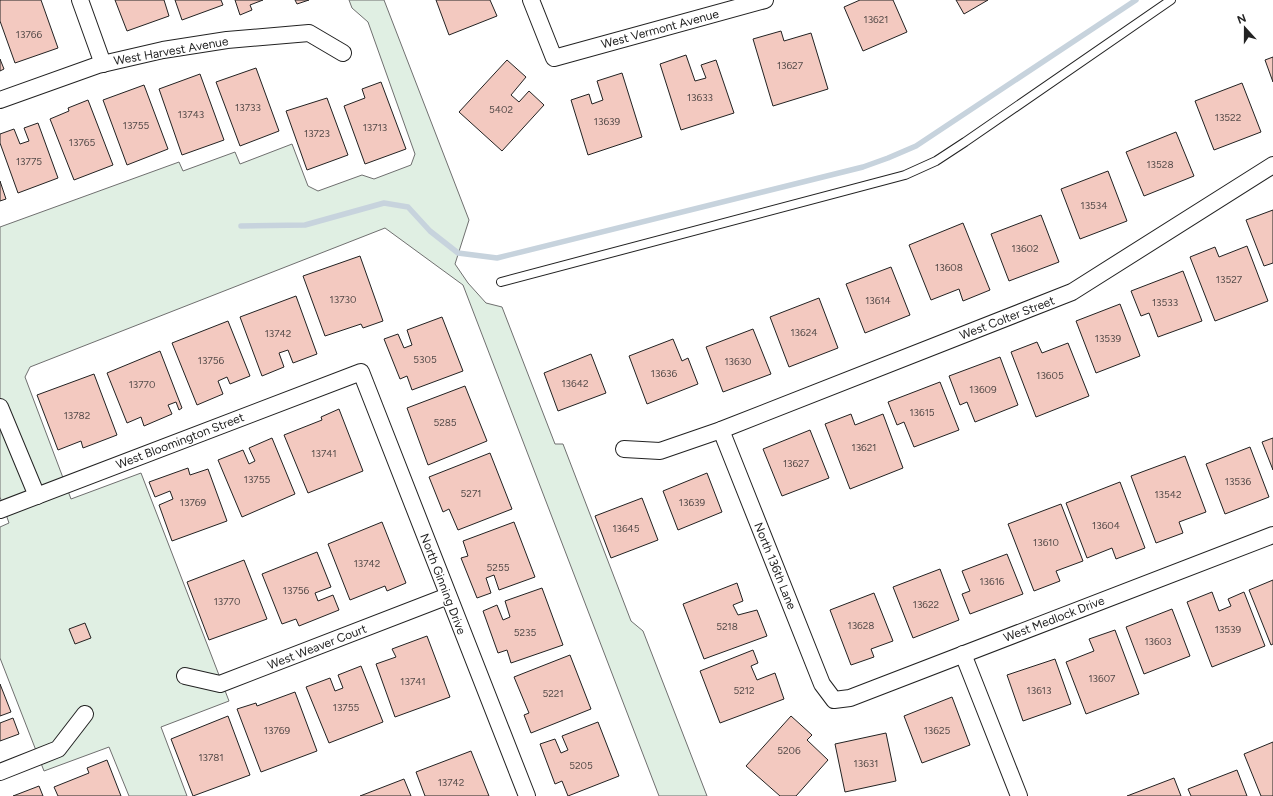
<svg xmlns="http://www.w3.org/2000/svg" width="1273" height="796" viewBox="0 0 1273 796" font-family="Figtree,sans-serif">
<style>
.green{fill:#e0efe3;stroke:#6f6f6f}
.lines{fill:none;stroke-linecap:round;stroke-linejoin:round}
.stream{stroke:#c7d3dd;stroke-width:5.5}
.building{fill:#f3c9c0;stroke:#222}
.lane-casing{stroke:#222;stroke-width:10}
.street-casing{stroke:#222;stroke-width:18}
.lane{stroke:#fff;stroke-width:8}
.street{stroke:#fff;stroke-width:16}
.labels{text-anchor:middle;stroke-width:3;stroke-linejoin:round;paint-order:stroke}
.number-label{font-size:10px;fill:#564c4a}
.street-label{font-size:12px;fill:#222;stroke:#fff}
</style>
<rect width="100%" height="100%" fill="#fff"/>
<!-- green -->
<polygon class="green" points="349,0 384,0 469,220 455,264 468,283 486,303 502,307 555,444 563,444 631,621 643,631 707,796 659,796 463,285 385,228 30,367 25,377 71,499 141,473 229,701 161,727 187,796 129,796 109,747 44,771 0,658 0,527 9,523 0,497 0,227 179,162 183,171 235,152 240,164 292,144 308,186 318,191 362,175 374,179 411,165 415,154 368,22 352,8"/>
<g class="lines">
<!-- stream -->
<polyline class="stream" points="241,226 305,225 384,203 408,207 430,231 458,253 497,258 863,167 888,158 916,146 1136,0"/>
</g>
<!-- building -->
<g class="building">
<polygon points="0,0 41,0 58,48 15,63 0,21"/>
<polygon points="115,0 164,0 169,16 127,31"/>
<polygon points="175,0 221,0 223,5 182,20"/>
<polygon points="235,0 263,0 250,5 252,10 240,15"/>
<polygon points="295,0 309,0 297,4"/>
<polygon points="436,0 490,0 497,16 449,35"/>
<polygon points="860,0 893,0 907,32 863,51 844,7"/>
<polygon points="956,0 988,0 964,14"/>
<polygon points="781,31 784,41 811,33 828,89 773,106 753,39"/>
<polygon points="686,55 695,81 706,78 701,65 716,60 734,113 681,130 660,64"/>
<polygon points="1273,57 1273,82 1265,60"/>
<polygon points="0,59 4,69 0,71"/>
<polygon points="507,60 526,77 511,95 519,102 529,91 544,105 502,151 459,112"/>
<polygon points="256,68 279,131 240,146 216,82"/>
<polygon points="622,73 642,137 588,155 571,100 589,94 592,104 603,100 597,81"/>
<polygon points="200,74 224,140 182,155 159,89"/>
<polygon points="381,82 406,149 365,164 344,106 365,98 362,89"/>
<polygon points="1242,83 1261,132 1214,150 1195,101"/>
<polygon points="144,85 168,149 127,165 103,100"/>
<polygon points="327,98 348,155 307,170 286,111"/>
<polygon points="88,100 113,165 74,180 50,119 69,111 68,108"/>
<polygon points="38,123 58,178 18,193 0,143 0,134 14,129 20,144 29,141 24,128"/>
<polygon points="1176,132 1194,176 1144,196 1126,152"/>
<polygon points="1108,171 1127,221 1080,239 1061,189"/>
<polygon points="0,181 6,199 0,201"/>
<polygon points="1273,210 1273,263 1264,266 1246,220"/>
<polygon points="1041,215 1059,262 1009,281 991,234"/>
<polygon points="963,223 990,290 963,301 959,289 931,300 909,245"/>
<polygon points="1247,246 1268,301 1215,321 1190,257 1215,247 1219,257"/>
<polygon points="360,256 383,321 363,328 361,324 325,336 303,276"/>
<polygon points="891,267 910,315 865,333 846,284"/>
<polygon points="1183,271 1202,321 1158,337 1149,313 1141,316 1131,291"/>
<polygon points="296,296 317,354 293,363 288,350 279,353 284,367 262,376 240,317"/>
<polygon points="819,298 838,348 789,367 770,317"/>
<polygon points="1120,304 1140,356 1096,373 1076,321"/>
<polygon points="442,317 463,371 412,390 407,376 400,379 384,339 398,334 404,348 412,345 407,330"/>
<polygon points="228,321 250,376 230,384 227,377 218,381 223,394 197,405 172,343"/>
<polygon points="753,329 771,374 723,392 706,347"/>
<polygon points="673,339 682,361 688,358 698,384 647,404 629,356"/>
<polygon points="1037,342 1042,353 1068,343 1089,396 1036,417 1011,352"/>
<polygon points="160,351 182,408 179,410 176,402 168,405 172,414 144,426 141,417 127,423 107,373"/>
<polygon points="591,354 606,393 558,411 544,373"/>
<polygon points="1000,357 1018,405 975,422 967,402 960,405 949,376"/>
<polygon points="94,374 117,435 83,448 81,441 58,450 37,395"/>
<polygon points="940,382 959,430 914,447 904,422 897,425 888,402"/>
<polygon points="465,386 487,441 428,465 407,408"/>
<polygon points="339,409 363,471 308,493 284,435 322,420 321,417"/>
<polygon points="851,414 855,425 883,414 903,468 850,489 825,424"/>
<polygon points="810,430 829,478 782,496 763,449"/>
<polygon points="272,438 295,494 242,517 218,460 243,450 249,464 255,461 249,448"/>
<polygon points="1273,438 1273,470 1262,442"/>
<polygon points="1250,447 1269,497 1225,514 1206,464"/>
<polygon points="490,453 512,509 458,530 449,509 443,512 429,477"/>
<polygon points="1185,456 1206,512 1179,522 1183,533 1156,543 1131,476"/>
<polygon points="188,468 190,475 208,469 227,521 172,541 159,505 173,499 170,491 155,497 149,482"/>
<polygon points="707,473 722,512 678,530 663,491"/>
<polygon points="1120,482 1145,548 1116,559 1112,548 1087,558 1066,503"/>
<polygon points="642,498 658,540 611,558 595,516"/>
<polygon points="1061,504 1083,561 1056,571 1060,581 1034,591 1008,524"/>
<polygon points="382,522 406,583 387,591 385,586 350,600 328,544"/>
<polygon points="514,522 535,577 499,590 494,575 486,578 491,593 477,598 461,558 468,556 463,541"/>
<polygon points="317,552 331,587 315,593 318,601 333,595 339,610 299,626 296,619 282,624 262,574"/>
<polygon points="1007,554 1023,594 970,614 962,594 970,591 962,571"/>
<polygon points="244,560 267,619 209,640 187,582"/>
<polygon points="940,569 959,620 913,638 893,587"/>
<polygon points="1273,580 1273,644 1271,645 1249,590"/>
<polygon points="737,583 743,601 733,605 738,615 757,610 767,636 704,659 683,604"/>
<polygon points="542,588 563,645 511,663 507,650 498,653 483,611 497,605 503,620 510,617 505,601"/>
<polygon points="1212,592 1219,611 1231,606 1228,599 1244,592 1265,646 1212,667 1187,602"/>
<polygon points="874,593 893,641 871,649 874,657 851,665 830,610"/>
<polygon points="1172,609 1190,656 1144,674 1126,627"/>
<polygon points="85,623 91,638 75,644 69,629"/>
<polygon points="1115,630 1139,694 1086,714 1066,662 1094,651 1089,639"/>
<polygon points="427,636 450,697 395,717 376,664 396,657 392,649"/>
<polygon points="753,650 758,663 751,666 757,680 775,673 784,699 720,723 700,671"/>
<polygon points="570,655 591,709 531,733 524,715 529,713 514,677"/>
<polygon points="1055,659 1071,704 1023,721 1007,675"/>
<polygon points="361,666 383,722 329,743 306,687 330,678 335,691 343,688 338,675"/>
<polygon points="0,684 11,712 0,716"/>
<polygon points="295,692 317,751 261,772 237,709 256,703 257,706"/>
<polygon points="952,697 970,745 922,763 904,716"/>
<polygon points="228,716 250,775 193,796 171,739"/>
<polygon points="791,716 812,735 807,740 828,760 796,796 780,796 746,766"/>
<polygon points="13,718 19,734 0,741 0,723"/>
<polygon points="598,722 619,776 568,796 562,781 555,784 540,744 555,739 561,753 568,750 562,736"/>
<polygon points="886,733 896,781 845,792 835,744"/>
<polygon points="1273,742 1273,796 1261,796 1244,754"/>
<polygon points="471,751 489,796 425,796 416,772"/>
<polygon points="107,760 121,796 58,796 54,787 89,773 87,768"/>
<polygon points="1237,770 1247,796 1191,796 1188,789"/>
<polygon points="1174,778 1181,796 1127,796"/>
<polygon points="404,779 411,796 360,796"/>
<polygon points="39,786 43,796 13,796"/>
</g>
<g class="lines">
<defs>
<polyline id="lane" points="501,282 905,175 936,161 965,142 1171,0"/>
<g id="street">
<polyline points="80,0 103,64"/>
<polyline points="531,0 554,58 765,0"/>
<polyline points="0,100 98,65 163,50 227,40 309,33 343,53"/>
<polyline points="0,407 37,496"/>
<polyline points="721,430 822,684 834,700 850,698 1273,535"/>
<polyline points="624,449 660,451 721,430 1072,292 1273,165"/>
<polyline points="0,510 361,372 527,796"/>
<polyline points="963,654 1019,796"/>
<polyline points="185,676 220,684 448,596"/>
<polyline points="0,772 58,749 85,714"/>
</g>
</defs>
<!-- lane casing -->
<use href="#lane" class="lane-casing"/>
<!-- street casing -->
<use href="#street" class="street-casing"/>
<!-- lane -->
<use href="#lane" class="lane"/>
<!-- street -->
<use href="#street" class="street"/>
</g>
<g class="labels">
<!-- number labels -->
<g class="number-label">
<text x="876" y="23">13621</text>
<text x="29" y="38">13766</text>
<text x="790" y="69">13627</text>
<text x="700" y="101">13633</text>
<text x="248" y="111">13733</text>
<text x="501" y="113">5402</text>
<text x="191" y="118">13743</text>
<text x="1228" y="121">13522</text>
<text x="607" y="125">13639</text>
<text x="136" y="129">13755</text>
<text x="375" y="131">13713</text>
<text x="317" y="137">13723</text>
<text x="82" y="146">13765</text>
<text x="29" y="165">13775</text>
<text x="1160" y="168">13528</text>
<text x="1094" y="209">13534</text>
<text x="1025" y="252">13602</text>
<text x="949" y="271">13608</text>
<text x="1229" y="283">13527</text>
<text x="343" y="303">13730</text>
<text x="878" y="304">13614</text>
<text x="1165" y="306">13533</text>
<text x="804" y="336">13624</text>
<text x="278" y="337">13742</text>
<text x="1108" y="342">13539</text>
<text x="425" y="363">5305</text>
<text x="211" y="364">13756</text>
<text x="738" y="365">13630</text>
<text x="664" y="377">13636</text>
<text x="1050" y="379">13605</text>
<text x="575" y="387">13642</text>
<text x="142" y="388">13770</text>
<text x="983" y="393">13609</text>
<text x="922" y="416">13615</text>
<text x="77" y="419">13782</text>
<text x="445" y="426">5285</text>
<text x="864" y="451">13621</text>
<text x="324" y="457">13741</text>
<text x="796" y="467">13627</text>
<text x="257" y="483">13755</text>
<text x="1238" y="485">13536</text>
<text x="471" y="497">5271</text>
<text x="1168" y="498">13542</text>
<text x="193" y="506">13769</text>
<text x="692" y="506">13639</text>
<text x="1106" y="529">13604</text>
<text x="626" y="532">13645</text>
<text x="1046" y="546">13610</text>
<text x="367" y="567">13742</text>
<text x="498" y="571">5255</text>
<text x="992" y="585">13616</text>
<text x="296" y="594">13756</text>
<text x="227" y="605">13770</text>
<text x="926" y="608">13622</text>
<text x="861" y="629">13628</text>
<text x="727" y="630">5218</text>
<text x="1228" y="633">13539</text>
<text x="525" y="636">5235</text>
<text x="1158" y="645">13603</text>
<text x="1102" y="682">13607</text>
<text x="413" y="685">13741</text>
<text x="744" y="694">5212</text>
<text x="1039" y="694">13613</text>
<text x="553" y="697">5221</text>
<text x="346" y="711">13755</text>
<text x="277" y="734">13769</text>
<text x="937" y="734">13625</text>
<text x="789" y="754">5206</text>
<text x="211" y="761">13781</text>
<text x="866" y="767">13631</text>
<text x="581" y="769">5205</text>
<text x="451" y="786">13742</text>
</g>
<!-- street labels -->
<g class="street-label">
<text transform="translate(660 29) rotate(-15)" y="4">West Vermont Avenue</text>
<text transform="translate(171 51) rotate(-10)" y="4">West Harvest Avenue</text>
<text transform="translate(1007 318) rotate(-21)" y="4">West Colter Street</text>
<text transform="translate(180 441) rotate(-21)" y="4">West Bloomington Street</text>
<text transform="translate(775 566) rotate(68)" y="4">North 136th Lane</text>
<text transform="translate(443 584) rotate(69)" y="4">North Ginning Drive</text>
<text transform="translate(1054 619) rotate(-21)" y="4">West Medlock Drive</text>
<text transform="translate(317 647) rotate(-21)" y="4">West Weaver Court</text>
</g>
</g>
<!-- north arrow -->
<g transform="translate(1245 28) rotate(339)" stroke="#ffffff" stroke-width="3" paint-order="stroke">
<path d="M0-3L7 15L0 10L-7 15Z" fill="#222222"/>
<text y="-6" font-size="11" font-weight="bold" text-anchor="middle" fill="#222222">N</text>
</g>
</svg>
